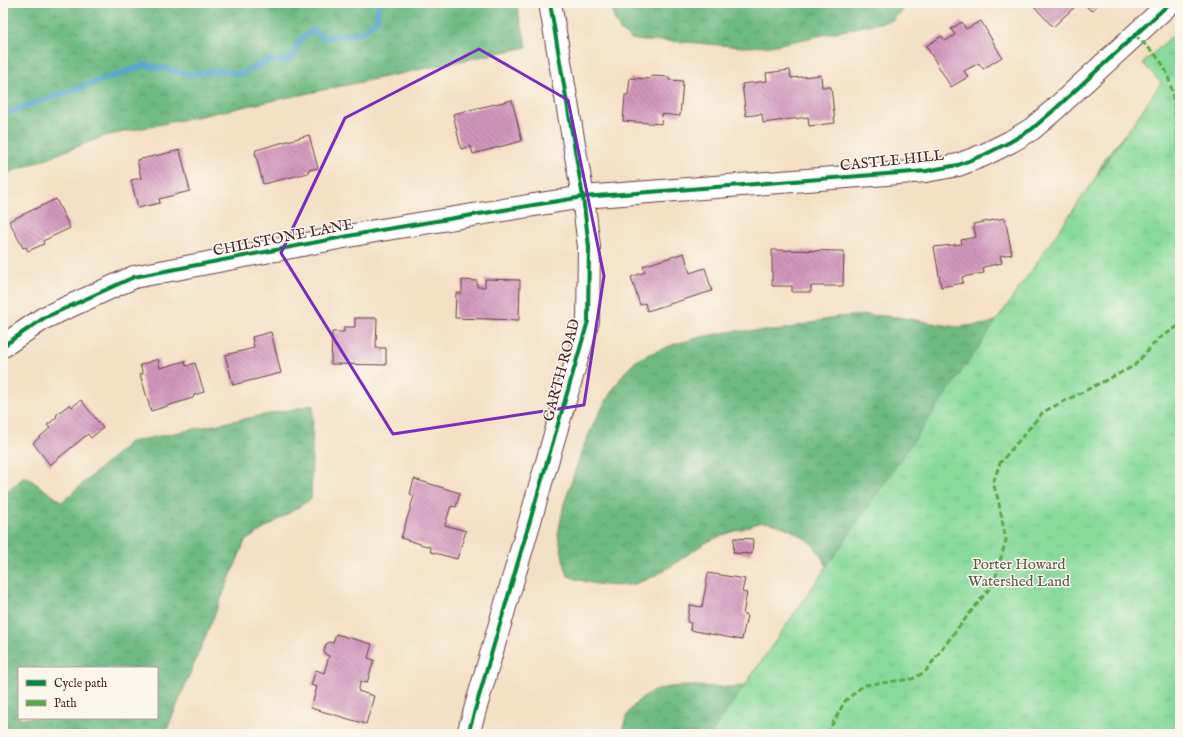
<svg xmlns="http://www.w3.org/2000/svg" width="1183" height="737" viewBox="0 0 1183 737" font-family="'IM FELL English',serif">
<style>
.forest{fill:url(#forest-crowns);stroke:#5c6c57;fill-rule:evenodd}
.park{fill:url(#park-tufts);stroke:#687c63}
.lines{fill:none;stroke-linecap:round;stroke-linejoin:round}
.stream{stroke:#57a6d1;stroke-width:6}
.building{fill:url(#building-back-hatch)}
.street-casing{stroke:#643c42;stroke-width:24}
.street{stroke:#fff;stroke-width:22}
.quiet{stroke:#57aa44;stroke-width:3;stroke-dasharray:6 3;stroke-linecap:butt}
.cycleway-casing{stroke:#fbf7ec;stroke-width:6}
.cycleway{stroke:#00873e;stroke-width:4}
.marked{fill:none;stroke:#7b2cbf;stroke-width:3;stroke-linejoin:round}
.labels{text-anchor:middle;stroke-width:3;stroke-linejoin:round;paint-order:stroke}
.street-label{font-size:15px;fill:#4a1f2b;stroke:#fbf7ec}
.park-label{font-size:15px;fill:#5c574d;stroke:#fbf7ec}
</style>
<defs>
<pattern id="forest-crowns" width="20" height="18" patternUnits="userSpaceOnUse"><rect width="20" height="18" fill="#6dba83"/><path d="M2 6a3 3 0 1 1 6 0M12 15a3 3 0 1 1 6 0" fill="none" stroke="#5c976b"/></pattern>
<pattern id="park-tufts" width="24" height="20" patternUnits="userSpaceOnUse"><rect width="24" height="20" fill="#87da9b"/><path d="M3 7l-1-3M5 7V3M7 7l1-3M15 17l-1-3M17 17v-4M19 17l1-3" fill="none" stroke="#76bb86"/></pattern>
<pattern id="building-back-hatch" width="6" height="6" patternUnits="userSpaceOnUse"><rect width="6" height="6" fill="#d196bd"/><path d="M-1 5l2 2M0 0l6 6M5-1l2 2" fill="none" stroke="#ac7a9a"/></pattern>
</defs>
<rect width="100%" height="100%" fill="#fbf7ec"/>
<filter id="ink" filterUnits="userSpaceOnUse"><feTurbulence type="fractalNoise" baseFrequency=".025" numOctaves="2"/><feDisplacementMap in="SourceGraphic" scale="8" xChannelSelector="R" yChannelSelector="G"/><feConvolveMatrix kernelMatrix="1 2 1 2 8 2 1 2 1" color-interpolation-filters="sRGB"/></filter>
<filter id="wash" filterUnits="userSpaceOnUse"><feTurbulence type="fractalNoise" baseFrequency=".012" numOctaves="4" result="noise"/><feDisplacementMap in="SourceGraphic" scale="16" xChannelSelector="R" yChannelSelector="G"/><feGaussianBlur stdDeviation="0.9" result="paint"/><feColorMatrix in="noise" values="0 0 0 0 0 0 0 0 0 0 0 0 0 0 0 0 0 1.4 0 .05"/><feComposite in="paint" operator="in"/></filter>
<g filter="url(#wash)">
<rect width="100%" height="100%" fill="#f4e0c4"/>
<!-- forest -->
<g class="forest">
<polygon points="3,3 516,3 527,47 105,136 3,175"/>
<polygon points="611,3 910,3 893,20 771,46 743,47 673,41 645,41 631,39 620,30 614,18"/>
<path d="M 1135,125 L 1180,734 L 622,734 C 623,724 626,716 632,708 C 653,679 693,687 724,687 C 735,687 745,685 755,685 L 831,574 C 826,566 822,556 816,548 C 805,536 779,522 762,522 C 756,523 750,526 745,528 C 728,533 712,538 697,548 C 678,561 660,576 637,583 C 616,589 588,584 568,576 L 564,563 L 558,534 L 564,504 L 582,450 L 594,423 L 608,397 L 624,373 L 635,362 L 647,355 L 675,344 L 705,336 L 735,331 L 777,331 L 836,317 L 866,315 L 897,317 L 956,327 L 987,324 L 1000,319 L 1087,199 L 1098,172 L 1105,158 L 1124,135 Z"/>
<path d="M 313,405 L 311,499 L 245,541 L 165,734 L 3,734 L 3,496 L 25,476 L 62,502 L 130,442 ZM 19,668 L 157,668 L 157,718 L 19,718 Z"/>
</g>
<!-- park -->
<polygon class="park" points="1171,37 1180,47 1180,734 711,734 1161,83 1143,63"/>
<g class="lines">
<!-- stream -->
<polyline class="stream" points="3,114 146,65 190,74 219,71 240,74 270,60 281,61 292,59 299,40 314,30 323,38 360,33 377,20 378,3"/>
</g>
<g id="blocks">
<!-- building -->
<g class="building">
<polygon points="1031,3 1079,3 1053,27"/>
<polygon points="1083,3 1100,3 1091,11"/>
<polygon points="981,21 1002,57 983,69 979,63 964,71 968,77 951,87 926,46 942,36 945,41 955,35 951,29 962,22 966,29"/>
<polygon points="790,70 791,78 821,75 822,87 831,87 835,123 809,126 808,117 763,123 762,114 746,116 742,84 767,81 766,73"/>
<polygon points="651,76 669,77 669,80 683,81 680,116 662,114 661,124 623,121 625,95 628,95 630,78 650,79"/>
<polygon points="512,100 522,141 473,154 471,146 461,149 453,114"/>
<polygon points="309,135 318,168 308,170 308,173 263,184 255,152 256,150"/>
<polygon points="180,150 190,191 159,199 160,203 138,208 131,180 141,178 137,160"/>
<polygon points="56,199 70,228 43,241 44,244 28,251 26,247 23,248 9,221"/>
<polygon points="1005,218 1012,254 1000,256 1002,263 983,267 984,273 962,277 963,283 941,287 934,247 962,244 961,240 976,237 973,224"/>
<polygon points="772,250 844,251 843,286 811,286 811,292 792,292 792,286 772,286"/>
<polygon points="684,253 690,273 705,268 712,291 647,311 645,303 640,305 631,277 645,272 643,266"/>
<polygon points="485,279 520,280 519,320 455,318 456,293 462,293 462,280 477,281 477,287 485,287"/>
<polygon points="355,318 377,318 376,348 386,348 386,365 331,364 332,332 344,332 344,327 355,327"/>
<polygon points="271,332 281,373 233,385 225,355 254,348 252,337"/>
<polygon points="158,359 160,368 185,361 186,366 195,363 204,392 194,395 193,398 151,411 140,374 143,374 140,365"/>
<polygon points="81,400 103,428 91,438 88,434 50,465 33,443 50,428 47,425 56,418 57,414 70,404 72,407"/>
<polygon points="414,479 460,493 456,507 451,506 445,525 466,531 457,559 431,552 430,547 401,538 414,496 410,494"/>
<polygon points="734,538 753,539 752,554 733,553"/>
<polygon points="708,573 745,579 742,592 747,593 743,614 747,615 742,640 690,630 691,623 687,622 690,605 702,607"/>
<polygon points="336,634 372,644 368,658 374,660 367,683 361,681 358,691 374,696 366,724 311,708 317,687 311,685 316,670 324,673 329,656 326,655 324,651 326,644 330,642 333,643"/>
</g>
</g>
</g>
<g filter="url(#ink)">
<use href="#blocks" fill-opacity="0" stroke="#643c42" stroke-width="1"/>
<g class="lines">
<defs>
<g id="street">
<polyline points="3,346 44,318 134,277 375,231 583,197 926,171 958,165 984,155 1010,142 1032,129 1054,110 1170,3"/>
<polyline points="468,734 588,321 589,247 583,197 550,3"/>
</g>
</defs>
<!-- street casing -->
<use href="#street" class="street-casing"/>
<!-- street -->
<use href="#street" class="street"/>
<!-- quiet -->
<g class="quiet">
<path d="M 1135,35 C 1145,45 1158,55 1164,67 C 1175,88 1175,123 1180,147"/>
<polyline points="827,734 845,701 864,685 912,679 925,672 957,629 994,583 1006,540 998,499 993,483 1000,463 1043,412 1134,366 1158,339 1180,325"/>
</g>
<defs>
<g id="cycleway">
<polyline points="3,346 44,318 134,277 375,231 583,197 926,171 958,165 984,155 1010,142 1032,129 1054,110 1170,3"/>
<polyline points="468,734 588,321 589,247 583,197 550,3"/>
</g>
</defs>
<!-- cycleway casing -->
<use href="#cycleway" class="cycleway-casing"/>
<!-- cycleway -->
<use href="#cycleway" class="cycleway"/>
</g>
</g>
<!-- marked area -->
<path class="marked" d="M 479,49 L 568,100 L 604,276 L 584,405 L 393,434 L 281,253 L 345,118 Z"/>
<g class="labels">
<!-- street labels -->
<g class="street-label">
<text transform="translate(892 160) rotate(-6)" y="5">CASTLE HILL</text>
<text transform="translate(283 237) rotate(-11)" y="5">CHILSTONE LANE</text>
<text transform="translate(561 370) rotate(-75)" y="5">GARTH ROAD</text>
</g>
<!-- park labels -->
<g class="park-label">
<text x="1019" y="569">Porter Howard<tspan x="1019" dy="17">Watershed Land</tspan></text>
</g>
</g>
<!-- margin -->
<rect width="1183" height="737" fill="none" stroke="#fbf7ec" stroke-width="16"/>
<!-- legend -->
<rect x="18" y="667" width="140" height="52" fill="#fbf7ec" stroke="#b4a19f"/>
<rect x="26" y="680" width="20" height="6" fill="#00873e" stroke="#b4a19f"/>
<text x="54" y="687" font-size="12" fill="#4a1f2b">Cycle path</text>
<rect x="26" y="700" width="20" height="6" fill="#57aa44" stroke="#b4a19f"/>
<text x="54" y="707" font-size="12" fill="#4a1f2b">Path</text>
</svg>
